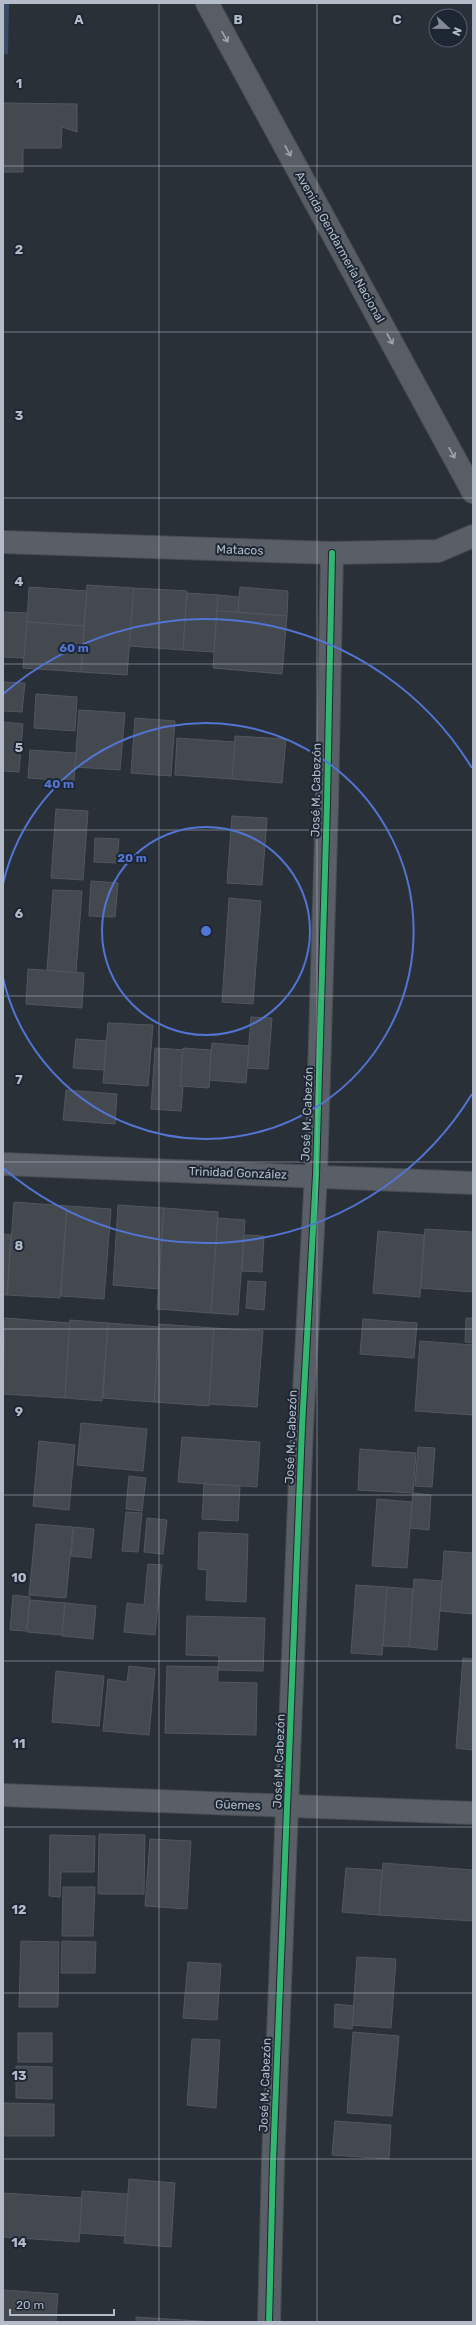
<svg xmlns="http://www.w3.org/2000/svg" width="476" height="2325" viewBox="0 0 476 2325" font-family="Rubik,sans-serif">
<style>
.water{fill:#384963}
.building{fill:#444950;stroke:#52575f}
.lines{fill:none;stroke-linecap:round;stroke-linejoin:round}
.street-casing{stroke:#484c53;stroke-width:24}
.secondary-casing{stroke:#484c53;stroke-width:24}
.street{stroke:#5a5e66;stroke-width:22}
.secondary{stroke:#595d64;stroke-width:22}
.cycleway-casing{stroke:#1d2633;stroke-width:8}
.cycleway{stroke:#33b770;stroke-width:6}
.oneway{stroke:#9da4b0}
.grid{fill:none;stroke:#b4bcc9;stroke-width:1;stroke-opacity:0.55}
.ring{fill:none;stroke:#5274d3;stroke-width:2}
.labels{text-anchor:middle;stroke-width:4;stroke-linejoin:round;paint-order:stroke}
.street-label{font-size:12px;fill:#b4bcc9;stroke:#1d2633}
.grid-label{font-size:13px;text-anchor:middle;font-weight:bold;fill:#b4bcc9;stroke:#1d2633;stroke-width:4;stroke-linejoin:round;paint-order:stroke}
.centre{fill:#5274d3;stroke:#1d2633;stroke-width:2}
.ring-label{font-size:12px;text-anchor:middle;font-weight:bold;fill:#5274d3;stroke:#1d2633;stroke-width:4;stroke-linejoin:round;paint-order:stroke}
</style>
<rect width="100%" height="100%" fill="#2a3038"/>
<!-- water -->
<polygon class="water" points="3,3 9,3 8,54 3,54"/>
<!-- building -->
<g class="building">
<polygon points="3,103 77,104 77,132 62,127 61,148 23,148 23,172 3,172"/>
<polygon points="87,585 134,588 127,675 81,672"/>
<polygon points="29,587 87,591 84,626 27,622"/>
<polygon points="240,587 288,591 287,616 238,612"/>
<polygon points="134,588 187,591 183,650 129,646"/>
<polygon points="187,593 218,595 214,652 183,650"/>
<polygon points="218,595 239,597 238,612 217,611"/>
<polygon points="217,611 287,616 282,674 213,668"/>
<polygon points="3,612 28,613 24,658 3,657"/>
<polygon points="27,622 84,626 81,672 23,668"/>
<polygon points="3,682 25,683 22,712 3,711"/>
<polygon points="36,694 77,697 75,731 34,728"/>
<polygon points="79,710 125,713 120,770 75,767"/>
<polygon points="135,718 175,721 171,776 131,773"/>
<polygon points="3,722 23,724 19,772 3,771"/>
<polygon points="235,736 286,739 282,783 232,779"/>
<polygon points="177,738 235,742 232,779 175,775"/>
<polygon points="30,750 76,753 74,781 28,778"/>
<polygon points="56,809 88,811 83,880 51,878"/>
<polygon points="232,816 267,818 262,885 227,883"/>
<polygon points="95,838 119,839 117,863 94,862"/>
<polygon points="91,881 118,883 115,917 89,916"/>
<polygon points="53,890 82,891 76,973 47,970"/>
<polygon points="229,898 261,901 253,1004 222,1002"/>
<polygon points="28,969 84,973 82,1008 26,1004"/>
<polygon points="251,1017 272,1018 268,1069 247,1068"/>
<polygon points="108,1023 153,1025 148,1086 103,1083"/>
<polygon points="76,1039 106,1041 104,1070 73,1068"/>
<polygon points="212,1043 249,1046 246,1083 209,1080"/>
<polygon points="155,1048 186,1050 181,1111 151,1109"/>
<polygon points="183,1048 211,1050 209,1088 180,1086"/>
<polygon points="66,1090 117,1094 115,1124 63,1120"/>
<polygon points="14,1202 67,1206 60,1298 7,1295"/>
<polygon points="118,1205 164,1208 158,1289 113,1285"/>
<polygon points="67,1206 111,1209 104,1299 61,1296"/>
<polygon points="164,1208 218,1212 211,1313 157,1309"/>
<polygon points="218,1218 245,1220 238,1315 211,1313"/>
<polygon points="425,1229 473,1232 473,1292 421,1288"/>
<polygon points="378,1231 424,1235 420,1297 373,1293"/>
<polygon points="3,1234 11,1235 7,1295 3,1295"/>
<polygon points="244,1235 264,1236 262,1272 242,1271"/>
<polygon points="248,1281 266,1282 264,1310 246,1308"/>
<polygon points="5,1318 70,1323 65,1398 3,1394"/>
<polygon points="466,1318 473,1318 473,1343 465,1342"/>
<polygon points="363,1319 417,1323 414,1358 360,1354"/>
<polygon points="70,1320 108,1323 102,1401 65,1398"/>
<polygon points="108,1323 160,1327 154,1402 103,1398"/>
<polygon points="159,1324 214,1328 209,1406 154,1402"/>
<polygon points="214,1328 263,1331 257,1407 209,1404"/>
<polygon points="420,1341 473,1345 473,1415 415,1411"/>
<polygon points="81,1423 147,1429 143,1471 77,1465"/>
<polygon points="182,1437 260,1442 257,1487 178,1482"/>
<polygon points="39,1441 75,1445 69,1510 33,1506"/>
<polygon points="418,1447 435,1448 432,1487 415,1486"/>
<polygon points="360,1449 416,1453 413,1493 358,1490"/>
<polygon points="129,1476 146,1478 142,1511 126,1509"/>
<polygon points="204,1484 240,1486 238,1521 202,1519"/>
<polygon points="413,1493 431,1495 429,1530 410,1528"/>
<polygon points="377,1499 412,1502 407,1568 372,1566"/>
<polygon points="126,1512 142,1513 138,1552 122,1551"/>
<polygon points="147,1518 167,1520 163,1554 144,1552"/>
<polygon points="36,1524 73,1527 66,1598 29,1595"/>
<polygon points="74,1527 94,1529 91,1558 71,1556"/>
<polygon points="199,1532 248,1534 246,1602 206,1600 207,1570 198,1569"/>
<polygon points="444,1551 473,1553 473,1614 440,1611"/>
<polygon points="148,1564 162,1565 155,1635 124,1632 127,1603 144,1605"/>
<polygon points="414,1579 442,1581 437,1650 409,1647"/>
<polygon points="356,1585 387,1587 382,1655 351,1653"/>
<polygon points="387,1587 413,1589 409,1647 383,1646"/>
<polygon points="13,1595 30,1597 26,1631 10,1630"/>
<polygon points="30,1600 65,1603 62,1635 27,1632"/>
<polygon points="65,1603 96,1606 93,1639 62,1636"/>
<polygon points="187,1616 265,1618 263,1671 218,1670 219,1656 186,1655"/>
<polygon points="463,1658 473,1659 473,1750 456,1748"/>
<polygon points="129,1666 155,1669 149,1735 103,1731 108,1679 127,1682"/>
<polygon points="167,1666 218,1667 218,1682 257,1683 256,1735 165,1733"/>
<polygon points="56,1671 104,1676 99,1726 52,1722"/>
<polygon points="99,1834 145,1835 144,1894 98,1894"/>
<polygon points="50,1835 95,1836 94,1872 61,1872 60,1897 49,1896"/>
<polygon points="150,1839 191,1841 187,1909 145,1906"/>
<polygon points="383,1863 473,1870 473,1921 379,1915"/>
<polygon points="346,1868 382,1870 379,1915 342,1912"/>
<polygon points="63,1887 95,1887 93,1936 62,1936"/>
<polygon points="21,1941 59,1942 58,2007 19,2007"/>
<polygon points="62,1941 96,1942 95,1973 61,1973"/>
<polygon points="357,1957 396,1959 391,2028 352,2025"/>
<polygon points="188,1962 221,1964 217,2020 183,2018"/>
<polygon points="335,2004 354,2006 352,2029 334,2027"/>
<polygon points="353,2032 399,2036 392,2116 347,2113"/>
<rect x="18" y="2033" width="34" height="29"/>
<polygon points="192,2039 220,2040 216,2108 187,2105"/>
<polygon points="16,2066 52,2067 52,2099 16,2098"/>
<polygon points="3,2103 54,2104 54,2136 3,2136"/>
<polygon points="335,2121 391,2125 389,2159 332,2155"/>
<polygon points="129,2179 175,2183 171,2247 124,2243"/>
<polygon points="82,2191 128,2194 125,2236 79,2233"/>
<polygon points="3,2193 82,2198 79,2242 3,2237"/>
<polygon points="3,2290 58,2294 56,2322 3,2322"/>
<polygon points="136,2317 215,2322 136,2322"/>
</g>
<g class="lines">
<defs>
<g id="street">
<polyline points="3,542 332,553 438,551 473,536"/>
<polyline points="3,1164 473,1183"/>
<polyline points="3,1795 473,1813"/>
<polyline points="269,2322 273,2162 302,1427 316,1175 327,803 332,553"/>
</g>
<polyline id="secondary" points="207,3 473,492"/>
</defs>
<!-- street casing -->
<use href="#street" class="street-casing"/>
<!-- secondary casing -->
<use href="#secondary" class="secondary-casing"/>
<!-- street -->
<use href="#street" class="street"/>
<!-- secondary -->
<use href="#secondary" class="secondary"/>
<defs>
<polyline id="cycleway" points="269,2322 273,2162 302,1427 316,1175 327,803 332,553"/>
</defs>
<!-- cycleway casing -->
<use href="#cycleway" class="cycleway-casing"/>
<!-- cycleway -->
<use href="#cycleway" class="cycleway"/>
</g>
<!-- one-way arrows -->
<defs><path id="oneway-shaft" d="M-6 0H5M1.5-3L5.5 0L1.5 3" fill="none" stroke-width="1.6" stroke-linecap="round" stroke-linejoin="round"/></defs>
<g class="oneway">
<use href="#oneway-shaft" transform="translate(225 37) rotate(61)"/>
<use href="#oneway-shaft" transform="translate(288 151) rotate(61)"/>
<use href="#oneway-shaft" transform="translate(390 339) rotate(61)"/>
<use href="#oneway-shaft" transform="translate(452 453) rotate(61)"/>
</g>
<!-- grid -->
<path class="grid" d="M 159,3 L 159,2322M 317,3 L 317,2322M 3,166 L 473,166M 3,332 L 473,332M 3,498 L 473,498M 3,664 L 473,664M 3,830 L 473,830M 3,996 L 473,996M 3,1162 L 473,1162M 3,1329 L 473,1329M 3,1495 L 473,1495M 3,1661 L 473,1661M 3,1827 L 473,1827M 3,1993 L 473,1993M 3,2159 L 473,2159"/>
<!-- distance rings -->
<g class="ring">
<circle cx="206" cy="931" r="104"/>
<path d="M3 884A208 208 0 1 1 3 978"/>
<path d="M472 1094A312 312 0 0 1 3 1168M3 694A312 312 0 0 1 472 768"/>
</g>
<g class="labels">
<!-- street labels -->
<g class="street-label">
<text transform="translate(340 247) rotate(61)" y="4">Avenida Gendarmería Nacional</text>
<text transform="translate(240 550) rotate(2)" y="4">Matacos</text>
<text transform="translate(316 790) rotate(-89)" y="4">José M. Cabezón</text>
<text transform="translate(307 1114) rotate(-88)" y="4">José M. Cabezón</text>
<text transform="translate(238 1173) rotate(2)" y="4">Trinidad González</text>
<text transform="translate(291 1437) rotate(-88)" y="4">José M. Cabezón</text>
<text transform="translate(279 1761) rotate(-88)" y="4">José M. Cabezón</text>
<text transform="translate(238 1805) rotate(2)" y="4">Güemes</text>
<text transform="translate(265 2085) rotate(-88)" y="4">José M. Cabezón</text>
</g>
</g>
<g class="grid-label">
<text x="79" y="24">A</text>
<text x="238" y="24">B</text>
<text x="397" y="24">C</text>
<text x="19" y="88">1</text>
<text x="19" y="254">2</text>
<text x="19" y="420">3</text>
<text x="19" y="586">4</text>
<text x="19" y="752">5</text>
<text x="19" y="918">6</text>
<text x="19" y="1084">7</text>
<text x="19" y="1250">8</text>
<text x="19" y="1416">9</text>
<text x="19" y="1582">10</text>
<text x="19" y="1748">11</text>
<text x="19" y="1914">12</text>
<text x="19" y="2080">13</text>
<text x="19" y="2247">14</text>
</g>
<circle cx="206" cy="931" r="6" class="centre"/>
<g class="ring-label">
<text x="74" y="652">60 m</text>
<text x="59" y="788">40 m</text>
<text x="132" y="862">20 m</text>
</g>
<!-- border -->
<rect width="476" height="2325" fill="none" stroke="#b4bcc9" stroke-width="8"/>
<!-- north arrow -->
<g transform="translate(448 28) rotate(112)"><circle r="19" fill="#1d2633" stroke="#59626f"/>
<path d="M0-3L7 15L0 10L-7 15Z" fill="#848b96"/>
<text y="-6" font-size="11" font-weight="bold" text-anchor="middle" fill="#b4bcc9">N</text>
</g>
<!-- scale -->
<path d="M10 2309v6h104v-6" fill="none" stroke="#b4bcc9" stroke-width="2"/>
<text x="16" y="2309" font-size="12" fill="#b4bcc9" stroke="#1d2633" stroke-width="3" paint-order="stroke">20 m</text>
</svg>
